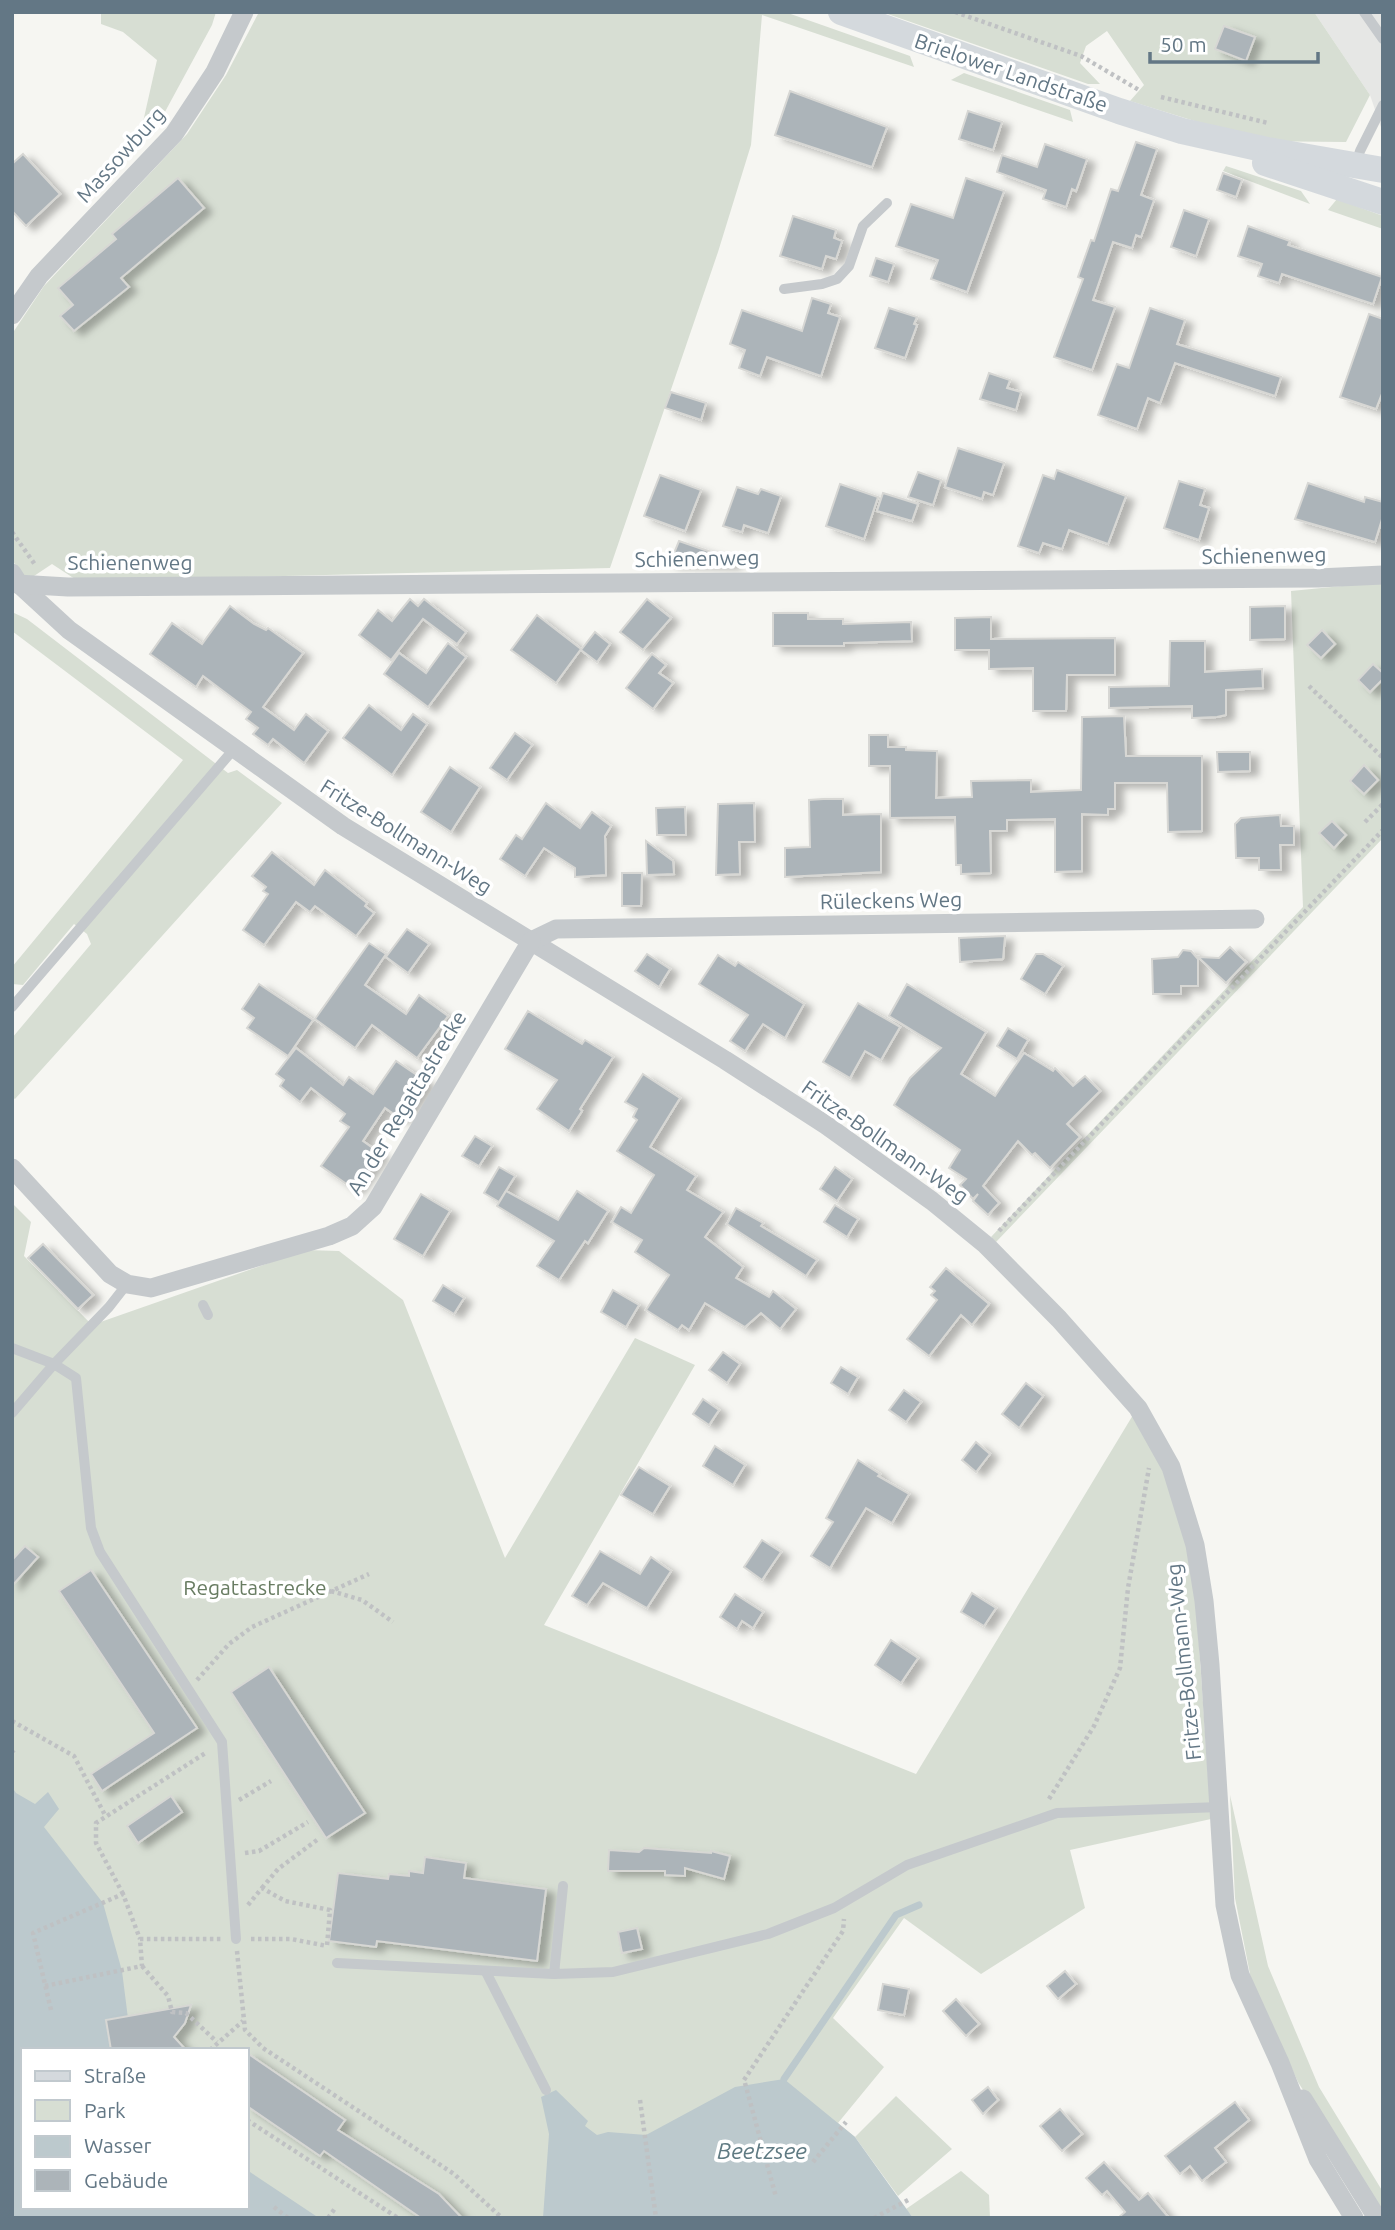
<svg xmlns="http://www.w3.org/2000/svg" width="1395" height="2230" viewBox="0 0 1395 2230" font-family="Ubuntu,sans-serif">
<style>
.built{fill:#e6e7e5}
.green{fill:#d7ded3;fill-rule:evenodd}
.water{fill:#bcc9cd}
.lines{fill:none;stroke-linecap:round;stroke-linejoin:round}
.stream{stroke:#bcc9cd;stroke-width:7}
.building{fill:#acb4b9;stroke:#d7d7d4;stroke-width:2;filter:url(#shadow)}
.path{stroke:#bfc1c3;stroke-width:4.5;stroke-dasharray:3.5 3.5;stroke-linecap:butt}
.service{stroke:#c5c9cc;stroke-width:10}
.minor{stroke:#c5c9cc;stroke-width:19}
.secondary{stroke:#d4d9dd;stroke-width:26}
.labels{text-anchor:middle;stroke-width:7;stroke-linejoin:round;paint-order:stroke}
.street-label{font-size:21px;fill:#637785;stroke:#fff}
.park-label{font-size:21px;fill:#687c62;stroke:#fff}
.water-label{font-size:23px;font-style:italic;fill:#5f7a82;stroke:#fff}
</style>
<defs>
<filter id="shadow"><feDropShadow dx="8" dy="4.5" stdDeviation="3.5" flood-color="#0004"/></filter>
</defs>
<rect width="100%" height="100%" fill="#f6f6f2"/>
<!-- built -->
<polygon class="built" points="1314,12 1383,12 1383,133 1370,95"/>
<!-- green -->
<g class="green">
<polygon points="101,12 216,12 212,25 160,121 143,122 157,60 123,32 101,24"/>
<polygon points="259,12 785,12 910,56 914,67 762,15 751,145 718,252 610,568 78,581 52,564 25,582 12,559 12,334 44,286 187,134 226,75"/>
<polygon points="882,12 1314,12 1370,95 1346,142 1259,141 1130,101 1144,85 1107,31 1086,46 1080,63 1100,84 1088,84"/>
<polygon points="964,73 1070,110 1073,122 951,80"/>
<polygon points="1226,166 1301,191 1310,204 1223,171"/>
<polygon points="1337,199 1383,216 1383,229 1328,210"/>
<polygon points="1383,582 1383,838 996,1242 991,1237 1303,907 1291,591"/>
<polygon points="12,612 27,619 228,773 237,770 282,803 15,1099 12,1097 12,1038 91,944 87,934 74,924 23,985 12,984 12,967 183,760 12,631"/>
<path d="M 12,1203 L 31,1222 L 24,1256 L 92,1325 L 306,1250 L 339,1251 L 403,1300 L 505,1558 L 635,1338 L 695,1365 L 544,1625 L 916,1774 L 1133,1415 L 1165,1471 L 1187,1548 L 1196,1601 L 1211,1819 L 1070,1850 L 1085,1908 L 981,1974 L 904,1918 L 833,2018 L 884,2067 L 838,2123 L 855,2137 L 896,2096 L 952,2149 L 898,2196 L 855,2137 L 834,2218 L 12,2218 ZM 23,2050 L 247,2050 L 247,2207 L 23,2207 Z"/>
<polygon points="1230,1795 1268,1966 1319,2087 1383,2192 1383,2217 1298,2082 1251,1979 1235,1898"/>
<polygon points="961,2171 989,2195 990,2218 913,2218 906,2209"/>
</g>
<!-- water -->
<g class="water">
<polygon points="12,1787 16,1793 35,1804 48,1792 59,1809 44,1827 103,1903 122,1971 132,2050 23,2050 23,2207 247,2207 247,2170 319,2218 12,2218"/>
<polygon points="784,2079 855,2137 913,2218 543,2218 549,2134 541,2097 556,2090 588,2121 585,2126 597,2135 608,2132 646,2135 735,2087"/>
</g>
<g class="lines">
<!-- stream -->
<polyline class="stream" points="784,2079 896,1915 919,1905"/>
</g>
<!-- building -->
<g class="building">
<polygon points="1224,26 1255,37 1246,61 1215,49"/>
<polygon points="790,91 887,127 872,167 775,135"/>
<polygon points="968,111 1002,122 993,150 959,139"/>
<polygon points="1136,142 1157,149 1141,195 1154,200 1141,237 1136,235 1132,248 1113,242 1093,300 1115,307 1092,370 1054,357 1083,279 1078,277 1091,240 1094,241 1111,189 1118,191"/>
<polygon points="1045,144 1087,159 1076,191 1072,189 1066,207 1043,199 1046,190 997,172 1002,155 1037,167"/>
<polygon points="23,154 60,194 26,226 12,211 12,164"/>
<polygon points="1223,173 1242,180 1236,197 1217,190"/>
<polygon points="178,178 204,208 121,278 129,287 74,331 60,316 73,305 58,288 116,239 112,234"/>
<polygon points="966,178 1004,191 967,292 931,279 938,260 896,246 911,204 953,218"/>
<polygon points="1184,210 1209,219 1196,256 1171,247"/>
<polygon points="793,216 836,230 834,238 842,241 836,259 826,256 822,269 780,256"/>
<polygon points="1248,226 1290,241 1288,245 1382,277 1373,304 1282,274 1279,283 1258,276 1262,264 1238,256"/>
<polygon points="876,258 894,264 888,282 870,276"/>
<polygon points="812,298 831,304 828,313 840,317 821,376 767,357 760,376 739,368 745,350 730,344 742,310 802,331"/>
<polygon points="889,308 917,317 914,324 917,325 905,358 875,348"/>
<polygon points="1150,308 1185,320 1177,344 1281,377 1275,396 1175,363 1160,403 1148,398 1137,429 1098,415 1117,364 1129,368"/>
<polygon points="1369,314 1383,319 1383,391 1376,409 1340,397"/>
<polygon points="989,373 1010,380 1007,388 1021,392 1016,410 980,399"/>
<polygon points="671,392 706,403 701,420 665,408"/>
<polygon points="958,448 1004,463 993,495 984,492 982,499 945,487"/>
<polygon points="1057,470 1126,496 1108,544 1069,530 1062,549 1043,543 1039,553 1018,546 1043,475 1054,479"/>
<polygon points="918,472 941,480 933,505 908,497"/>
<polygon points="660,475 701,490 685,531 644,516"/>
<polygon points="1179,481 1205,489 1200,505 1209,508 1199,540 1164,528"/>
<polygon points="1308,483 1364,502 1365,497 1383,502 1383,516 1375,542 1295,519"/>
<polygon points="840,484 878,497 864,539 826,526"/>
<polygon points="737,487 758,494 761,489 781,496 768,533 744,525 742,532 723,526"/>
<polygon points="883,493 918,504 912,521 877,511"/>
<polygon points="679,541 734,560 733,564 670,563"/>
<polygon points="410,599 418,606 424,599 466,632 457,644 423,619 391,660 359,635 378,610 392,621"/>
<polygon points="647,599 671,618 643,650 620,632"/>
<polygon points="230,606 254,624 266,630 268,628 303,653 263,707 294,730 306,714 328,731 304,763 273,739 268,745 253,734 258,728 246,719 251,712 203,676 196,687 150,654 172,623 202,644"/>
<polygon points="1285,606 1285,639 1250,640 1250,607"/>
<polygon points="773,613 808,613 808,619 843,619 843,624 911,622 912,641 844,643 844,646 773,646"/>
<polygon points="537,615 581,649 556,683 511,650"/>
<polygon points="991,617 991,639 1115,638 1115,675 1067,675 1066,711 1033,711 1033,668 989,669 989,650 955,650 955,618"/>
<polygon points="1322,630 1335,644 1321,658 1307,645"/>
<polygon points="595,632 610,644 597,662 581,650"/>
<polygon points="1170,641 1205,641 1205,672 1262,669 1263,688 1226,690 1226,715 1217,717 1192,718 1192,706 1109,708 1109,687 1169,686"/>
<polygon points="448,643 466,657 428,707 384,674 399,653 426,673"/>
<polygon points="652,654 666,665 659,673 673,683 653,709 626,688"/>
<polygon points="1373,664 1383,673 1383,679 1370,692 1358,680"/>
<polygon points="369,705 401,730 413,714 427,724 392,775 343,738"/>
<polygon points="1124,716 1126,756 1202,756 1202,831 1168,832 1167,783 1115,783 1115,809 1108,809 1108,815 1082,814 1082,871 1055,872 1055,819 1007,820 1007,831 990,831 991,873 961,874 961,865 956,865 955,817 890,818 890,766 869,766 869,735 888,735 888,747 906,747 906,750 937,751 936,798 972,797 971,781 1031,780 1031,792 1081,790 1082,717"/>
<polygon points="515,733 532,745 507,780 490,768"/>
<polygon points="1217,752 1250,752 1250,771 1218,772"/>
<polygon points="1364,765 1378,780 1364,794 1350,781"/>
<polygon points="450,767 480,787 451,832 421,812"/>
<polygon points="823,799 843,799 843,815 881,814 881,872 785,877 785,848 810,847 809,800"/>
<polygon points="546,803 580,828 592,812 611,826 605,836 606,875 575,877 575,868 544,848 525,876 500,859 516,835 522,839"/>
<polygon points="754,803 755,842 739,842 740,874 716,875 718,804"/>
<polygon points="685,807 686,835 657,835 656,808"/>
<polygon points="1280,815 1281,826 1294,826 1294,845 1280,845 1281,870 1259,870 1259,858 1236,858 1235,824 1241,818"/>
<polygon points="1332,821 1346,835 1334,848 1319,833"/>
<polygon points="646,841 673,861 674,874 647,875"/>
<polygon points="272,852 314,885 325,870 367,903 365,906 374,913 356,936 315,906 310,912 296,902 264,945 243,930 268,894 263,891 266,887 252,876"/>
<polygon points="622,873 642,873 641,906 622,906"/>
<polygon points="407,929 429,944 408,973 386,957"/>
<polygon points="1005,936 1003,959 960,962 959,938"/>
<polygon points="369,943 386,954 365,985 406,1014 419,995 448,1016 417,1058 372,1025 355,1048 315,1019"/>
<polygon points="1230,947 1246,962 1226,983 1198,957 1219,958"/>
<polygon points="1183,950 1191,951 1198,959 1198,986 1181,986 1181,994 1153,994 1152,959 1178,957"/>
<polygon points="647,954 670,969 659,987 635,971"/>
<polygon points="1036,954 1043,954 1063,966 1045,994 1021,979"/>
<polygon points="718,955 735,966 738,962 804,1004 785,1038 763,1024 745,1051 730,1041 748,1015 699,984"/>
<polygon points="259,984 313,1020 288,1056 247,1028 254,1018 242,1009"/>
<polygon points="907,984 986,1032 961,1074 995,1096 1024,1053 1053,1071 1055,1068 1073,1086 1085,1076 1100,1091 1067,1124 1080,1137 1050,1168 1035,1153 1032,1155 1018,1141 983,1186 999,1203 988,1215 973,1201 978,1194 973,1199 960,1185 966,1179 949,1168 960,1150 894,1105 910,1078 941,1048 889,1016"/>
<polygon points="858,1003 900,1027 881,1060 865,1051 850,1078 823,1062"/>
<polygon points="528,1011 582,1044 585,1040 613,1057 580,1109 582,1111 569,1131 537,1109 557,1080 505,1049"/>
<polygon points="1008,1028 1028,1040 1017,1059 997,1046"/>
<polygon points="296,1048 343,1085 349,1077 373,1094 396,1061 427,1082 401,1119 385,1108 363,1141 381,1154 355,1190 321,1166 349,1127 340,1121 345,1114 311,1088 300,1102 280,1086 284,1080 276,1074"/>
<polygon points="643,1074 680,1098 650,1147 696,1176 687,1190 723,1212 705,1237 743,1267 736,1278 769,1297 773,1291 796,1309 780,1329 761,1313 745,1327 705,1303 689,1330 682,1325 678,1330 646,1310 669,1275 635,1252 642,1240 612,1222 621,1207 631,1213 654,1175 617,1151 637,1120 633,1117 637,1109 625,1102"/>
<polygon points="475,1136 492,1146 479,1166 462,1156"/>
<polygon points="499,1167 515,1176 499,1202 484,1193"/>
<polygon points="835,1167 852,1179 837,1201 820,1189"/>
<polygon points="506,1191 558,1220 577,1191 608,1211 588,1243 585,1241 559,1280 537,1266 554,1241 497,1206"/>
<polygon points="421,1194 450,1211 423,1256 394,1239"/>
<polygon points="835,1205 858,1219 847,1237 824,1222"/>
<polygon points="736,1208 763,1223 761,1226 817,1260 806,1276 727,1224"/>
<polygon points="43,1244 93,1295 78,1309 28,1258"/>
<polygon points="946,1268 989,1304 972,1325 961,1315 929,1356 907,1339 937,1300 931,1295 935,1291 930,1287"/>
<polygon points="443,1285 464,1298 454,1314 433,1301"/>
<polygon points="613,1290 639,1305 626,1327 601,1312"/>
<polygon points="723,1352 740,1364 727,1383 709,1370"/>
<polygon points="841,1367 858,1377 848,1394 831,1383"/>
<polygon points="1026,1383 1043,1396 1019,1428 1002,1414"/>
<polygon points="904,1390 921,1402 906,1422 889,1410"/>
<polygon points="703,1399 719,1410 709,1425 693,1414"/>
<polygon points="976,1442 990,1454 976,1472 962,1460"/>
<polygon points="715,1446 745,1465 733,1485 703,1466"/>
<polygon points="858,1460 880,1474 878,1476 909,1494 892,1523 866,1508 830,1568 811,1556 833,1522 826,1518"/>
<polygon points="639,1467 670,1486 653,1514 621,1495"/>
<polygon points="762,1540 781,1552 762,1580 744,1567"/>
<polygon points="25,1546 38,1557 12,1586 12,1560"/>
<polygon points="600,1551 640,1574 651,1557 671,1571 647,1608 603,1583 587,1605 572,1596"/>
<polygon points="91,1570 197,1728 102,1791 91,1774 154,1733 59,1591"/>
<polygon points="972,1593 996,1608 984,1626 961,1612"/>
<polygon points="735,1594 763,1612 753,1628 742,1621 737,1629 720,1617"/>
<polygon points="891,1640 918,1658 901,1683 875,1665"/>
<polygon points="269,1667 365,1813 326,1838 231,1692"/>
<polygon points="171,1796 182,1812 138,1843 127,1826"/>
<polygon points="644,1848 711,1853 711,1851 730,1856 724,1879 685,1868 685,1876 665,1875 665,1871 608,1871 609,1850 639,1852"/>
<polygon points="425,1857 466,1863 464,1878 546,1889 537,1961 377,1941 376,1947 329,1941 338,1873 388,1879 389,1874 409,1876 409,1871 423,1873"/>
<polygon points="637,1928 642,1949 622,1953 618,1932"/>
<polygon points="1065,1971 1076,1984 1058,1999 1047,1986"/>
<polygon points="883,1984 909,1989 904,2015 878,2010"/>
<polygon points="956,1999 979,2024 966,2036 943,2011"/>
<polygon points="191,2005 185,2023 174,2037 186,2050 111,2050 106,2020"/>
<polygon points="247,2053 345,2120 338,2130 439,2194 462,2218 421,2218 324,2151 320,2156 247,2106"/>
<polygon points="988,2087 998,2100 983,2114 972,2100"/>
<polygon points="1235,2102 1249,2120 1215,2148 1226,2162 1202,2181 1190,2166 1180,2174 1165,2156"/>
<polygon points="1060,2109 1082,2134 1062,2151 1040,2126"/>
<polygon points="1104,2162 1139,2200 1148,2193 1169,2218 1118,2218 1125,2212 1107,2191 1102,2195 1086,2178"/>
</g>
<g class="lines">
<!-- path -->
<g class="path">
<polyline points="955,12 1081,56 1139,90"/>
<polyline points="1161,97 1268,123"/>
<polyline points="12,532 36,566"/>
<polyline points="1309,686 1383,758"/>
<polyline points="1365,822 1383,804"/>
<polyline points="999,1231 1383,830"/>
<polyline points="331,1591 362,1600 393,1622"/>
<polyline points="197,1680 229,1644 252,1627 369,1574"/>
<polyline points="12,1721 74,1756 106,1817"/>
<polyline points="12,1752 14,1750"/>
<polyline points="1049,1799 1094,1726 1120,1668 1128,1588 1149,1468"/>
<polyline points="239,1800 271,1781"/>
<polyline points="245,1853 259,1851 308,1822"/>
<polyline points="262,1888 278,1869 317,1840"/>
<polyline points="123,1894 96,1843 96,1823 207,1752"/>
<polyline points="248,1905 262,1888 285,1901 330,1910 327,1946"/>
<polyline points="251,1939 291,1939 327,1946"/>
<polyline points="237,1951 245,2030 263,2048 454,2174 502,2218"/>
<polyline points="142,1966 168,1996 172,2012 186,2013 217,2042"/>
<polyline points="45,1986 142,1966 140,1939 222,1939"/>
<polyline points="51,2010 33,1933 123,1894 140,1939"/>
<polyline points="210,2050 243,2021"/>
<polyline points="744,2080 843,1931 844,1919"/>
<polyline points="745,2083 776,2197"/>
<polyline points="640,2100 656,2218"/>
<polyline points="247,2120 398,2218"/>
<polyline points="813,2162 846,2122"/>
<polyline points="274,2207 288,2218"/>
<polyline points="328,2218 336,2207"/>
<polyline points="874,2218 910,2199"/>
</g>
<!-- service -->
<g class="service">
<polyline points="1364,12 1383,39"/>
<polyline points="1356,164 1360,151 1383,105"/>
<polyline points="784,289 822,284 837,279 849,266 863,226 887,203"/>
<polyline points="12,1007 234,749"/>
<polyline points="203,1305 208,1315"/>
<polyline points="12,1348 54,1364 76,1378 91,1528 100,1552 222,1742 236,1939"/>
<polyline points="12,1413 54,1364 109,1307 127,1284"/>
<polyline points="563,1886 554,1974 613,1972 768,1934 834,1908 907,1865 1057,1813 1220,1807"/>
<polyline points="337,1963 554,1974"/>
<polyline points="486,1972 546,2090"/>
</g>
<!-- minor -->
<g class="minor">
<polyline points="12,315 39,276 174,134 215,72 244,12"/>
<polyline points="12,573 19,584 69,630 343,826 725,1060 826,1125 932,1201 986,1245 1059,1319 1138,1408 1171,1467 1195,1545 1204,1601 1210,1665 1225,1905 1240,1975 1280,2063 1318,2159 1354,2218"/>
<polyline points="17,584 68,587 1318,578 1383,575"/>
<polyline points="531,941 556,929 1255,919"/>
<polyline points="12,1168 110,1274 127,1284 151,1288 329,1236 352,1226 373,1207 531,941"/>
<polyline points="1303,2099 1377,2218"/>
</g>
<!-- secondary -->
<g class="secondary">
<polyline points="841,12 1119,111 1182,131 1267,150 1383,170"/>
<polyline points="1265,163 1383,202"/>
</g>
</g>
<g class="labels">
<!-- street labels -->
<g class="street-label">
<text transform="translate(1011 73) rotate(19)" y="7">Brielower Landstraße</text>
<text transform="translate(121 155) rotate(-48)" y="7">Massowburg</text>
<text transform="translate(1264 556) rotate(-1)" y="7">Schienenweg</text>
<text transform="translate(697 559) rotate(-1)" y="7">Schienenweg</text>
<text x="130" y="570">Schienenweg</text>
<text transform="translate(406 837) rotate(32)" y="7">Fritze-Bollmann-Weg</text>
<text transform="translate(891 901) rotate(-1)" y="7">Rüleckens Weg</text>
<text transform="translate(407 1103) rotate(-59)" y="7">An der Regattastrecke</text>
<text transform="translate(885 1142) rotate(35)" y="7">Fritze-Bollmann-Weg</text>
<text transform="translate(1184 1662) rotate(-96)" y="7">Fritze-Bollmann-Weg</text>
</g>
<!-- park labels -->
<g class="park-label">
<text x="255" y="1595">Regattastrecke</text>
</g>
<!-- water labels -->
<g class="water-label">
<text x="762" y="2159">Beetzsee</text>
</g>
</g>
<!-- border -->
<rect width="1395" height="2230" fill="none" stroke="#637785" stroke-width="28"/>
<!-- legend -->
<rect x="21" y="2048" width="228" height="161" fill="#ffffff" stroke="#c1c9ce" stroke-width="2"/>
<rect x="35" y="2071" width="35" height="10" fill="#d4d9dd" stroke="#c1c9ce" stroke-width="2"/>
<text x="84" y="2083" font-size="21" fill="#637785">Straße</text>
<rect x="35" y="2100" width="35" height="21" fill="#d7ded3" stroke="#c1c9ce" stroke-width="2"/>
<text x="84" y="2118" font-size="21" fill="#637785">Park</text>
<rect x="35" y="2136" width="35" height="21" fill="#bcc9cd" stroke="#c1c9ce" stroke-width="2"/>
<text x="84" y="2153" font-size="21" fill="#637785">Wasser</text>
<rect x="35" y="2170" width="35" height="21" fill="#acb4b9" stroke="#c1c9ce" stroke-width="2"/>
<text x="84" y="2188" font-size="21" fill="#637785">Gebäude</text>
<!-- scale -->
<path d="M1150 52v10h168v-10" fill="none" stroke="#637785" stroke-width="3.5"/>
<text x="1160" y="52" font-size="21" fill="#637785" stroke="#ffffff" stroke-width="5" paint-order="stroke">50 m</text>
</svg>
